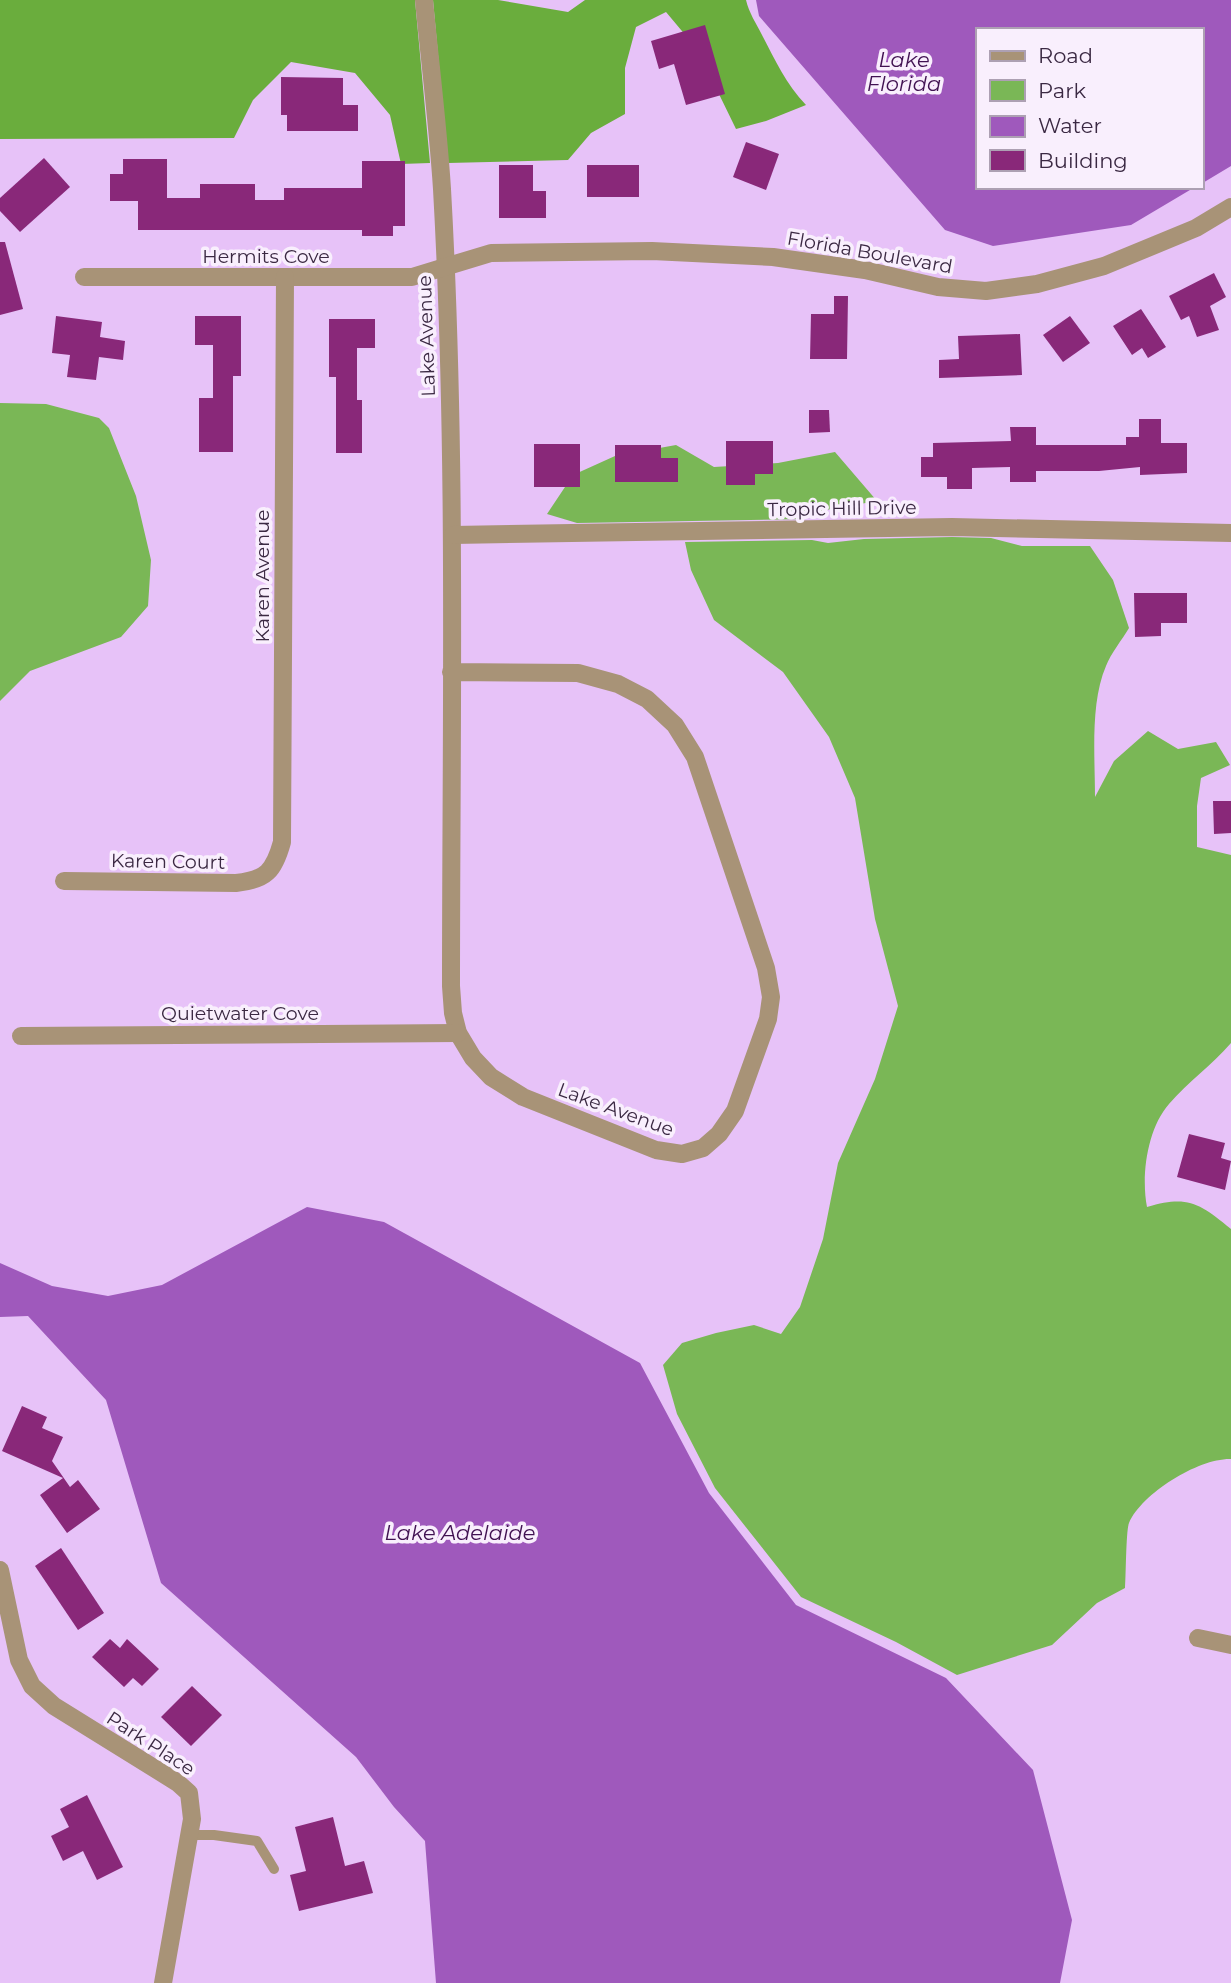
<svg xmlns="http://www.w3.org/2000/svg" width="1231" height="1983" viewBox="0 0 1231 1983" font-family="Montserrat,sans-serif">
<style>
.green{fill:#7ab756}
.forest{fill:#6aad3d}
.water{fill:#9f59bc}
.building{fill:#892879}
.lines{fill:none;stroke-linecap:round;stroke-linejoin:round}
.service{stroke:#a89377;stroke-width:10}
.minor{stroke:#a89377;stroke-width:18}
.labels{text-anchor:middle;stroke-width:7;stroke-linejoin:round;paint-order:stroke}
.street-label{font-size:19px;fill:#3b2943;stroke:#f9effd}
.water-label{font-size:21px;font-style:italic;fill:#411252;stroke:#f9effd}
</style>
<rect width="100%" height="100%" fill="#e7c2f8"/>
<!-- green -->
<g class="green">
<polygon points="0,403 46,404 99,418 109,428 136,496 151,560 148,606 121,637 30,671 0,701"/>
<polygon points="676,445 714,467 778,463 835,452 877,501 809,513 805,519 577,523 547,514 573,475 615,456"/>
<path d="M 952,537 L 991,538 L 1022,546 L 1090,546 L 1113,580 L 1129,628 C 1122,640 1111,653 1106,666 C 1090,703 1095,757 1095,797 L 1114,761 L 1148,731 L 1178,749 L 1216,742 L 1230,765 L 1201,778 L 1197,806 L 1197,847 L 1231,855 L 1231,1043 C 1212,1065 1188,1082 1169,1104 C 1147,1129 1141,1176 1147,1207 C 1188,1195 1199,1203 1231,1229 L 1231,1459 C 1199,1458 1142,1493 1129,1523 C 1126,1530 1126,1576 1125,1588 L 1097,1603 L 1052,1645 L 957,1675 L 896,1642 L 801,1597 L 715,1488 L 677,1414 L 663,1365 L 682,1343 L 716,1333 L 754,1325 L 781,1334 L 800,1307 L 823,1239 L 838,1163 L 875,1079 L 898,1006 L 875,919 L 855,798 L 829,737 L 783,672 L 714,620 L 691,570 L 685,542 L 812,540 L 828,543 L 864,539 Z"/>
</g>
<!-- forest -->
<g class="forest">
<polygon points="0,0 415,0 430,163 401,164 390,115 355,73 291,62 253,100 234,138 0,139"/>
<path d="M 433,0 L 498,0 L 568,12 L 585,0 L 746,0 C 749,13 756,23 762,35 C 775,60 786,84 806,105 L 766,121 L 736,129 L 697,49 L 666,12 L 636,27 L 625,68 L 625,114 L 591,133 L 568,160 L 448,163 Z"/>
</g>
<!-- water -->
<g class="water">
<polygon points="756,0 1231,0 1231,166 1201,184 1201,30 977,30 977,187 1195,187 1131,225 993,246 945,230 759,16"/>
<polygon points="307,1207 384,1222 640,1363 709,1493 796,1605 946,1678 1033,1770 1072,1920 1060,1983 436,1983 425,1841 394,1807 356,1757 161,1583 106,1400 28,1316 0,1317 0,1263 52,1286 108,1296 162,1285"/>
</g>
<!-- building -->
<g class="building">
<polygon points="705,25 725,94 686,105 674,64 659,69 651,41"/>
<polygon points="281,77 343,78 343,105 358,105 358,131 287,131 287,115 281,115"/>
<polygon points="746,142 779,154 766,190 733,177"/>
<polygon points="44,158 70,187 20,232 0,211 0,198"/>
<polygon points="123,159 167,159 167,198 200,198 200,184 255,184 255,200 284,200 284,188 362,188 362,161 405,161 405,226 393,226 393,236 362,236 362,230 138,230 138,201 110,201 110,174 123,174"/>
<polygon points="499,165 533,165 533,191 546,191 546,218 499,218"/>
<rect x="587" y="165" width="52" height="32"/>
<polygon points="0,242 5,242 23,309 0,315"/>
<polygon points="1214,273 1226,297 1210,306 1219,330 1197,337 1189,316 1181,320 1169,296"/>
<polygon points="834,296 848,296 847,359 810,359 811,314 834,314"/>
<polygon points="1141,309 1166,347 1148,358 1142,348 1132,355 1113,326"/>
<polygon points="56,316 102,322 100,337 125,341 123,360 99,357 96,380 67,377 70,355 52,353"/>
<polygon points="195,316 241,316 241,376 233,376 233,452 199,452 199,398 213,398 213,345 195,345"/>
<polygon points="1070,316 1090,343 1063,362 1043,335"/>
<polygon points="329,319 375,319 375,348 357,348 357,400 362,400 362,453 336,453 336,377 329,377"/>
<polygon points="1020,334 1022,375 939,378 939,360 959,359 958,336"/>
<polygon points="809,410 829,410 830,432 809,433"/>
<polygon points="1139,419 1161,419 1161,443 1187,443 1187,473 1140,475 1140,467 1099,471 1036,471 1036,482 1010,482 1010,467 972,468 972,489 947,489 947,477 921,477 921,457 933,457 933,443 1011,441 1010,427 1036,427 1036,445 1126,445 1126,437 1139,437"/>
<polygon points="726,441 773,441 773,474 755,474 755,485 726,485"/>
<rect x="534" y="444" width="46" height="43"/>
<polygon points="615,445 661,445 661,458 678,458 678,482 615,482"/>
<polygon points="1134,593 1187,593 1187,623 1161,623 1161,636 1135,637"/>
<polygon points="1213,801 1231,801 1231,833 1214,834"/>
<polygon points="1189,1134 1225,1143 1221,1158 1231,1161 1225,1190 1177,1177"/>
<polygon points="22,1406 47,1417 42,1428 63,1437 52,1461 70,1487 78,1480 100,1509 67,1533 40,1495 63,1478 2,1451"/>
<polygon points="61,1548 104,1613 78,1630 35,1566"/>
<polygon points="110,1639 120,1648 127,1639 159,1669 142,1686 133,1678 124,1687 92,1657"/>
<polygon points="192,1686 222,1715 191,1746 161,1717"/>
<polygon points="87,1795 123,1867 97,1880 83,1851 63,1861 51,1836 69,1827 60,1809"/>
<polygon points="333,1817 345,1866 364,1861 373,1893 299,1911 290,1875 306,1871 295,1827"/>
</g>
<g class="lines">
<!-- service -->
<polyline class="service" points="190,1835 214,1835 257,1841 274,1869"/>
<!-- minor -->
<g class="minor">
<path d="M 424,0 C 430,63 438,126 442,189 C 457,455 451,721 451,986 L 453,1013 L 458,1033 L 473,1058 L 491,1077 L 523,1097 L 656,1150 L 682,1154 L 703,1148 L 719,1134 L 735,1111 L 768,1019 L 771,997 L 766,968 L 695,757 L 675,725 L 647,699 L 618,684 L 578,673 L 451,672"/>
<polyline points="84,277 412,277 491,253 652,251 773,257 865,270 938,287 986,291 1037,284 1104,266 1196,228 1231,207"/>
<polyline points="453,535 952,527 1231,533"/>
<path d="M 64,881 L 236,883 C 266,880 274,871 282,842 L 285,277"/>
<polyline points="21,1036 458,1033"/>
<polyline points="0,1570 19,1660 32,1686 54,1706 178,1783 189,1793 192,1819 163,1983"/>
<polyline points="1198,1638 1231,1645"/>
</g>
</g>
<g class="labels">
<!-- street labels -->
<g class="street-label">
<text transform="translate(870 252) rotate(10)" y="7">Florida Boulevard</text>
<text x="266" y="263">Hermits Cove</text>
<text transform="translate(426 336) rotate(-92)" y="7">Lake Avenue</text>
<text transform="translate(842 508) rotate(-1)" y="7">Tropic Hill Drive</text>
<text transform="translate(262 576) rotate(-90)" y="7">Karen Avenue</text>
<text transform="translate(168 861) rotate(1)" y="7">Karen Court</text>
<text x="240" y="1020">Quietwater Cove</text>
<text transform="translate(616 1109) rotate(20)" y="7">Lake Avenue</text>
<text transform="translate(151 1743) rotate(33)" y="7">Park Place</text>
</g>
<!-- water labels -->
<g class="water-label">
<text x="904" y="67">Lake<tspan x="904" dy="24">Florida</tspan></text>
<text x="460" y="1540">Lake Adelaide</text>
</g>
</g>
<!-- legend -->
<rect x="976" y="28" width="228" height="161" fill="#f9effd" stroke="#ada0b3" stroke-width="2"/>
<rect x="990" y="51" width="35" height="10" fill="#a89377" stroke="#ada0b3" stroke-width="2"/>
<text x="1038" y="63" font-size="21" fill="#3b2943">Road</text>
<rect x="990" y="80" width="35" height="21" fill="#7ab756" stroke="#ada0b3" stroke-width="2"/>
<text x="1038" y="98" font-size="21" fill="#3b2943">Park</text>
<rect x="990" y="116" width="35" height="21" fill="#9f59bc" stroke="#ada0b3" stroke-width="2"/>
<text x="1038" y="133" font-size="21" fill="#3b2943">Water</text>
<rect x="990" y="150" width="35" height="21" fill="#892879" stroke="#ada0b3" stroke-width="2"/>
<text x="1038" y="168" font-size="21" fill="#3b2943">Building</text>
</svg>
